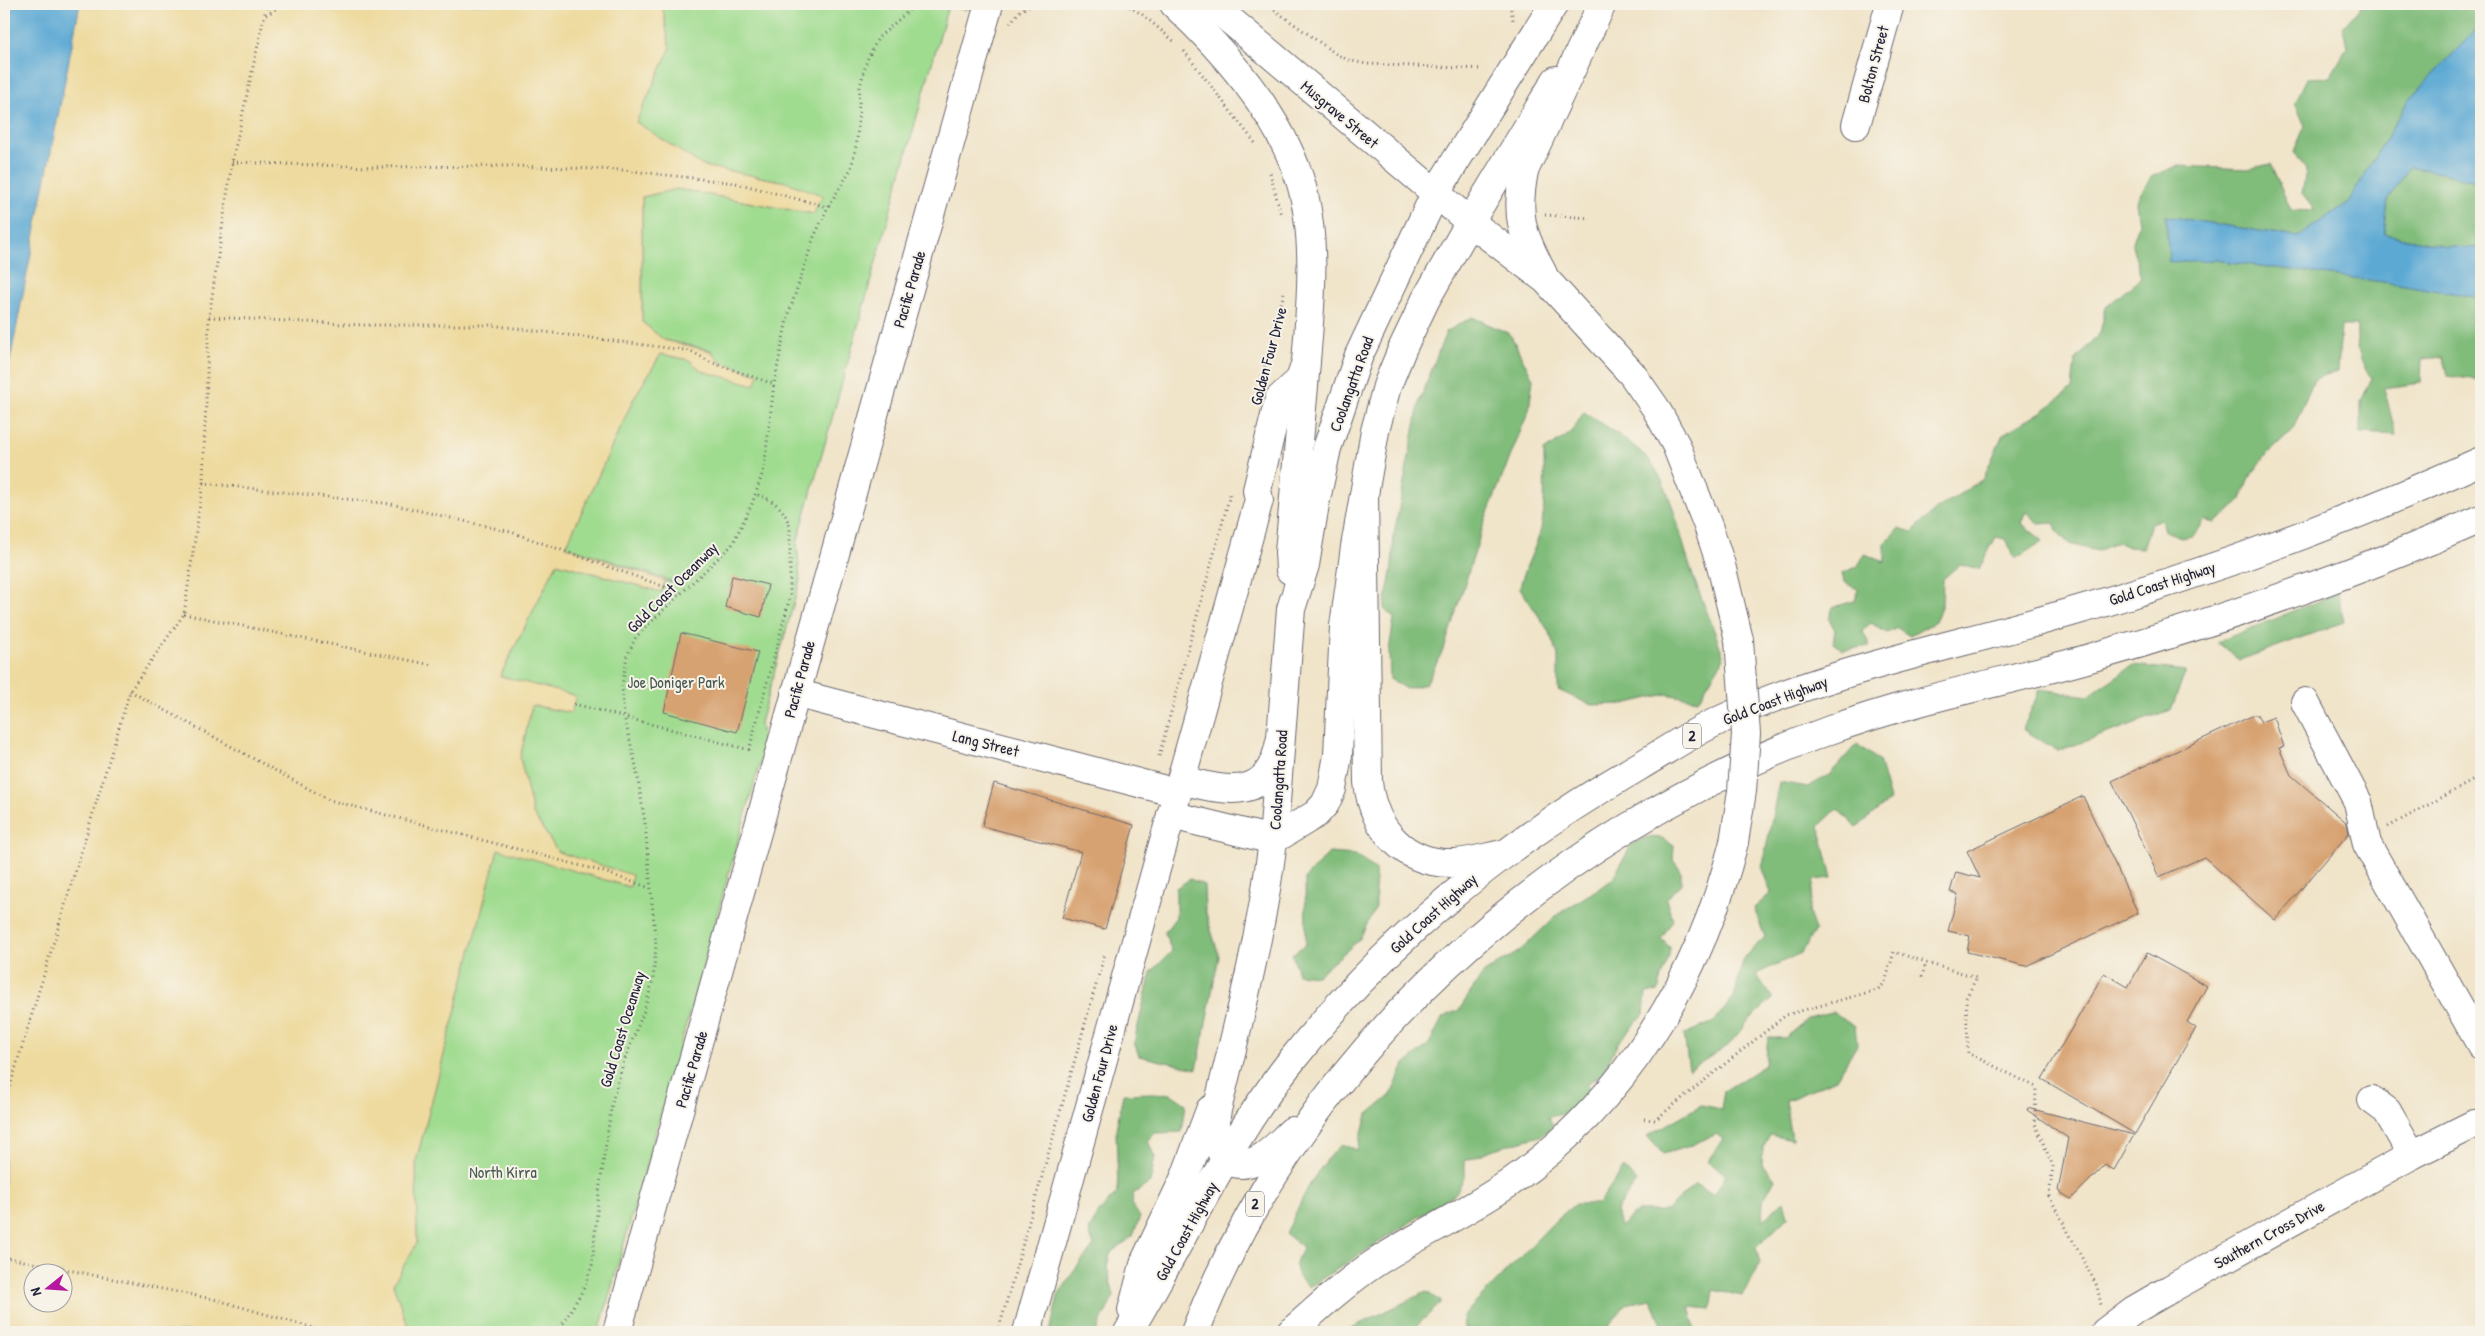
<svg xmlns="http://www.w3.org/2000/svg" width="2485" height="1336" viewBox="0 0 2485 1336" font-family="'Patrick Hand',sans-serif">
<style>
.green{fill:#a0dc90;stroke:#617f66}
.forest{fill:#80bc7a;stroke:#516f5a}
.sand{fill:#eeda9e;stroke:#887e6c;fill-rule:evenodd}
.water{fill:#5ba9d4;stroke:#3e6688}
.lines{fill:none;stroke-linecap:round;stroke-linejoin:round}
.stream{stroke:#5ba9d4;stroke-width:7}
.building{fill:#d7a271}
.minor-casing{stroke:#6a666d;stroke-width:30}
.major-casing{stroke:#6a666d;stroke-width:30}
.highway-casing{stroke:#6a666d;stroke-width:30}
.path{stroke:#6a666d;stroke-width:3;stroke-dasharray:1 4;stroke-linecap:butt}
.minor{stroke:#fff;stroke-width:28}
.major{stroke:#fff;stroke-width:28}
.highway{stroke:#fff;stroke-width:28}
.highway-bridge-casing{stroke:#6a666d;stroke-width:30;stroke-linecap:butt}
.highway-bridge{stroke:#fff;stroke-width:28}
.labels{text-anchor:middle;stroke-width:4;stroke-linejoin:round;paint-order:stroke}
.shield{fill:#f7f3e8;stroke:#62616f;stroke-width:1}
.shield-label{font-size:15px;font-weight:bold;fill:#22223b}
.street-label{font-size:16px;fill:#22223b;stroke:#f7f3e8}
.park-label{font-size:16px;fill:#485a54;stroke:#f7f3e8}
</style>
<rect width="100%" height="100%" fill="#f7f3e8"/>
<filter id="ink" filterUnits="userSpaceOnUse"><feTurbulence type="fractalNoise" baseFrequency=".02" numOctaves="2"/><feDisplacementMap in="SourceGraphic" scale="10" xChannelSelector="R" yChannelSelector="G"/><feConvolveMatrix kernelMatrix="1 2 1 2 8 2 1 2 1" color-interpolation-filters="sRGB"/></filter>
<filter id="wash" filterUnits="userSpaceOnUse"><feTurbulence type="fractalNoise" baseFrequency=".0096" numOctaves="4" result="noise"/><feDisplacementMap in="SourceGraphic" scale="20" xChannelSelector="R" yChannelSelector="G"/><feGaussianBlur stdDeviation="1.12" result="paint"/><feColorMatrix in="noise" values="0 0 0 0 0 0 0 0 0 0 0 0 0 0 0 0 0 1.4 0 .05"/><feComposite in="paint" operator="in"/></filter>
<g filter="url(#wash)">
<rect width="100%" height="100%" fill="#f0e4c9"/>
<!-- green -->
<polygon class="green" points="662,4 973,4 972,7 966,10 948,6 797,543 800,581 760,723 764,749 599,1332 410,1332 393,1284 417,1243 416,1161 498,848 629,887 632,876 558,852 533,814 520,758 532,705 571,713 500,676 557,563 661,592 665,581 677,583 566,546 634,398 661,354 689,360 702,371 759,374 720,362 711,350 664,340 642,322 642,197 677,189 813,214 818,203 823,196 786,182 702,166 636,122 670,49"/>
<!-- forest -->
<g class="forest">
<path d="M 2363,4 L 2481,4 L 2481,24 L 2408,101 L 2348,203 L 2297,237 L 2166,216 L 2169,261 L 2215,260 L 2399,284 L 2481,298 L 2481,380 L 2447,376 L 2443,357 L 2422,359 L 2421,383 L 2384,388 L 2396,435 L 2361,433 L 2361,401 L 2372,378 C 2359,364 2356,344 2357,326 L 2341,326 L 2338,371 L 2314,379 L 2293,429 L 2268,453 L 2249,478 L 2240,502 L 2215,523 L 2205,520 L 2193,535 L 2181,537 L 2165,531 L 2161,520 L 2151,524 L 2143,548 L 2128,547 L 2118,542 L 2098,551 L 2069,544 L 2058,532 L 2054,523 L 2039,524 L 2026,511 L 2021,523 L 2043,541 L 2015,559 L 2006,539 L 1996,537 L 1979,569 L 1960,564 L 1943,579 L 1942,604 L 1935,622 L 1910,636 L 1897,628 L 1887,633 L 1871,623 L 1862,630 L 1870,646 L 1843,650 L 1833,643 L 1835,630 L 1829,619 L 1833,607 L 1855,601 L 1858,589 L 1844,582 L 1842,573 L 1857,567 L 1865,554 L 1885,562 L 1885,542 L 1899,528 L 1912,532 L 1935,510 L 1983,479 L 2003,434 L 2041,412 L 2072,389 L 2075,361 L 2100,333 L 2106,307 L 2141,278 L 2132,245 L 2139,224 L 2136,201 L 2151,177 L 2177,166 L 2248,169 L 2270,164 L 2291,210 L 2315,211 L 2302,194 L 2306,170 L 2294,151 L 2305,126 L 2295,103 L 2307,78 L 2330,77 L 2347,48 L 2343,27 Z"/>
<polygon points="2410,166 2481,182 2481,248 2447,247 2384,234 2388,200"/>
<polygon points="1472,317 1510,334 1533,379 1529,410 1485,520 1445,646 1426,684 1406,689 1390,679 1389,651 1394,618 1384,609 1392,567 1394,534 1420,400 1446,332"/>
<path d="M 1584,412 C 1601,423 1643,449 1653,465 C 1675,499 1680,539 1693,576 C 1703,604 1715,630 1724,658 L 1698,700 L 1666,694 L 1624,704 L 1591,705 L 1558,690 L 1558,655 L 1548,630 L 1520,588 C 1524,567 1536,549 1541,529 C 1546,503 1544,477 1544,451 L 1571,433 Z"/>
<polygon points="2338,593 2344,622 2240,660 2217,642"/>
<polygon points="2133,665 2186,671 2171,710 2058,751 2023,729 2040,689 2088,696"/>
<polygon points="1857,744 1879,761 1890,800 1857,827 1837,809 1819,826 1832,878 1814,880 1809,913 1815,930 1801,953 1756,974 1773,999 1748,1021 1729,1045 1689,1070 1684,1034 1714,1022 1734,997 1744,957 1765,937 1754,908 1771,893 1762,869 1779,782 1808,787 1829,775"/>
<path d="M 1647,837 L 1662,838 L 1674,846 L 1673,860 L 1681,871 L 1681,885 L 1666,899 L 1673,920 L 1661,939 L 1670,947 C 1670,965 1659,972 1659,991 L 1646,993 L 1644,1014 L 1619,1041 L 1602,1074 L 1586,1084 L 1592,1091 L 1568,1113 L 1548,1117 L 1554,1126 L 1540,1136 L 1494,1149 L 1465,1161 L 1465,1176 L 1456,1193 L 1309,1287 C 1291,1271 1293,1267 1303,1247 L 1286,1234 C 1302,1199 1313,1171 1342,1144 L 1357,1150 L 1367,1115 L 1391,1095 L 1404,1065 L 1429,1044 L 1443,1017 L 1459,1010 L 1484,972 L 1520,951 L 1558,914 L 1612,880 L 1632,844 Z"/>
<polygon points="1329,853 1355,855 1375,869 1376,907 1359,940 1317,976 1298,974 1292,954 1306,944 1305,878"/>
<polygon points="1190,879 1204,885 1205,910 1219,956 1197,1069 1139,1056 1134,1042 1151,972 1172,951 1164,933 1176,917 1176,888"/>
<polygon points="1832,1012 1855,1027 1857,1045 1836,1079 1786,1101 1792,1140 1770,1135 1763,1148 1762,1165 1775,1179 1763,1201 1762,1221 1784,1201 1788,1217 1756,1248 1760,1263 1742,1296 1714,1290 1711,1309 1690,1307 1695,1326 1694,1332 1654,1332 1663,1326 1651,1299 1626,1304 1604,1332 1472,1332 1464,1327 1463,1316 1556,1220 1575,1204 1598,1204 1624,1168 1637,1182 1616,1210 1620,1227 1638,1211 1666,1211 1695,1184 1714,1196 1726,1174 1707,1162 1723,1139 1716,1134 1687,1147 1663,1154 1647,1136 1701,1105 1721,1109 1724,1091 1765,1065 1768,1038 1785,1038 1808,1018"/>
<polygon points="1152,1093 1171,1094 1186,1104 1182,1132 1155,1133 1148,1141 1155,1157 1150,1183 1133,1194 1132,1205 1140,1217 1133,1236 1110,1254 1107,1267 1114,1296 1096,1332 1050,1332 1058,1296 1076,1268 1094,1246 1089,1231 1100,1211 1118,1192 1116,1130 1123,1094"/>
<polygon points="1426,1292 1442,1302 1410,1332 1348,1332 1347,1330"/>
</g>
<!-- sand -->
<path class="sand" d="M 4,4 L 662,4 L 670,49 L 636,122 L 703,166 L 786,182 L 824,196 L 818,203 L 814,214 L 677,189 L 642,197 L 642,322 L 664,340 L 711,351 L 720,362 L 759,374 L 755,385 L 702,371 L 689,360 L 661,354 L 634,398 L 566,546 L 665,581 L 661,592 L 557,563 L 500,676 L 576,696 L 571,713 L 532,705 L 520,758 L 533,814 L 558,852 L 632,875 L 630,887 L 498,849 L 416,1161 L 417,1243 L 393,1284 L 410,1332 L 4,1332 ZM 32,1274 L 62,1274 L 62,1304 L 32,1304 Z"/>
<!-- water -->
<g class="water">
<polygon points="4,4 80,4 4,391"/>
<polygon points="2481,24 2481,182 2410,166 2388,200 2384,234 2447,247 2481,248 2481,298 2399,284 2215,260 2169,262 2166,216 2297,237 2348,203 2408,101"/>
</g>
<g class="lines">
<!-- stream -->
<polyline class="stream" points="2475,1332 2481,1324"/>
</g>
<g id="blocks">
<!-- building -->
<g class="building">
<polygon points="732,576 768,585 761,617 725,607"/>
<polygon points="681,633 758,652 737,732 664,712"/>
<polygon points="2256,714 2261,722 2274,717 2284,747 2279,748 2291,775 2347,823 2349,833 2275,920 2204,857 2159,877 2112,781"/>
<polygon points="994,783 1134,825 1105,929 1062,918 1081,852 982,826"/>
<polygon points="2083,796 2138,913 2026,966 1967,952 1970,936 1948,931 1958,894 1950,892 1956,872 1980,878 1967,851"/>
<polygon points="2147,953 2207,986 2187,1022 2196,1028 2135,1134 2042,1079 2104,973 2128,987"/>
<polygon points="2028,1108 2134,1135 2114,1170 2105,1165 2071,1199 2058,1191 2068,1138 2027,1110"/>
</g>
</g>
</g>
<g filter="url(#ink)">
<use href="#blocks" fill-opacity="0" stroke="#6a666d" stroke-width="1"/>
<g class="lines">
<defs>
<g id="minor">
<polyline points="1856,125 1890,4"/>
<polyline points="1435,194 1554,4"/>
<polyline points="1470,222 1556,80"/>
<polyline points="795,693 1177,793"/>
<polyline points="2305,702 2358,802 2367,844 2481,1045"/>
<path d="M 1181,780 C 1227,791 1268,803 1280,742"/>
<polyline points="1171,815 1273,840"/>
<polyline points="2372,1100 2387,1111 2412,1155"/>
<polyline points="617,1332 989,4"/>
<polyline points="1027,1332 1259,500 1257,490 1279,399 1300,380 1306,362"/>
<polyline points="2105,1332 2134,1310 2170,1289 2412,1155 2474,1124 2481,1123"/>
</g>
<g id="major">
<path d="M 1174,4 C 1224,51 1277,111 1299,177 C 1320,240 1309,320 1304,386 C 1299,442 1294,497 1289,552 L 1290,570"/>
<polyline points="1211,4 1470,222 1426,299 1403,347 1387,386 1375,431 1355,547 1344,626 1338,755 1332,789 1325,804 1316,814 1273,840"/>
<polyline points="1273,840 1291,609 1305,565 1315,504 1327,448 1359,355 1435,194"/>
</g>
<g id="highway">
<polyline points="1470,222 1546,280 1632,374 1655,407 1676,445 1708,526 1721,565 1739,640"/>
<path d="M 1543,274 C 1522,234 1515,217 1524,171 L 1602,4"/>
<path d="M 1364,495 L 1368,782 C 1373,829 1405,865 1455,863 C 1470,862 1484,858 1498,855"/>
<path d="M 1273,840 C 1262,932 1239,1021 1217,1110 C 1211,1139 1221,1178 1259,1159 C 1271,1153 1282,1140 1292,1131"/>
<polyline points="1132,1310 1145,1261 1185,1177 1210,1110"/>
<path d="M 1128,1332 C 1182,1244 1224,1147 1288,1065 C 1385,941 1501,846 1638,767 C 1664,752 1690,734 1718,721 C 1822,673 1937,650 2047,619 C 2195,578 2341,524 2481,461"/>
<path d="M 1195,1332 C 1304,1052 1549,832 1830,730 C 1912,700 1999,683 2083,660 C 2218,622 2353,575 2481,519"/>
<path d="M 1291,1332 C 1318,1308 1345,1283 1375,1263 C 1418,1235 1466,1213 1508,1184 C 1624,1103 1700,978 1734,842"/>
</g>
</defs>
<!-- minor casing -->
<use href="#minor" class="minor-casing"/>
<!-- major casing -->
<use href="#major" class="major-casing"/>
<!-- highway casing -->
<use href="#highway" class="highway-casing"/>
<!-- path -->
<g class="path">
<polyline points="1125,4 1143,15 1176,43"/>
<polyline points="1266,4 1336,54 1348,60 1366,64 1483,69"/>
<polyline points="1510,4 1513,20"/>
<polyline points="266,15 284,4"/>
<polyline points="1010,23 1020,11 1032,4"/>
<polyline points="1184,51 1255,143"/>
<polyline points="232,162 372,167 514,166 623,170 736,183 828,207"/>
<polyline points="1270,173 1281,215"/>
<polyline points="1545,215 1590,218"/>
<polyline points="209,317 365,325 491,325 691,351 710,362 774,384"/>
<polyline points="1261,381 1284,293"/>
<polyline points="203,483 391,504 511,532 682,593"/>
<polyline points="184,614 432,665"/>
<polyline points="130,691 329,800 601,871 650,888"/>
<polyline points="574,704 750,750"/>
<path d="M 749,750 L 790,597 L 790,528 C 785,508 774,500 755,494"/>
<polyline points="1159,756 1231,491"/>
<polyline points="2388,827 2481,776"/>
<polyline points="1922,977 1926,963 1977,977 1966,998 1968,1053 2036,1087 2035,1124 2053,1166 2049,1196 2097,1286 2101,1305"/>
<polyline points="4,1106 130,691 184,614 203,483 209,317 232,162 267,4"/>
<polyline points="1644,1119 1655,1120 1786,1015 1877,990 1885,983 1894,952 1926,962"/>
<polyline points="4,1257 217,1300 327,1332"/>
<polyline points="558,1332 584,1288 592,1265 599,1192 612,1102 624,1061 644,1011 653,980 656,946 645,823 636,766 624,716 622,685 627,656 636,637 653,620 732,545 752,504 764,469 774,384 787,319 814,237 828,207 851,169 857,141 860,86 867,60 878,38 916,4"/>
<polyline points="998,1332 1105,953"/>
</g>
<!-- minor -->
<use href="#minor" class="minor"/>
<!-- major -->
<use href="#major" class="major"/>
<!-- highway -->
<use href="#highway" class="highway"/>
<defs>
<polyline id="highway-bridge" points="1734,842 1742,791 1746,734 1739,640"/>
</defs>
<!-- highway-bridge casing -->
<use href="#highway-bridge" class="highway-bridge-casing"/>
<!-- highway-bridge -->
<use href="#highway-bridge" class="highway-bridge"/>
</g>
</g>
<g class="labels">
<!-- shield labels -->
<g class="shield">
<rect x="1683" y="723.5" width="18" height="25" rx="4"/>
<rect x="1246" y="1191.5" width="18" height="25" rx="4"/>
</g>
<g class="shield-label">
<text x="1692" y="741">2</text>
<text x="1255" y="1209">2</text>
</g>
<!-- street labels -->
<g class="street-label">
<text transform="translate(1873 64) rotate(-75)" y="6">Bolton Street</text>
<text transform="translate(1340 114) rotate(40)" y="6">Musgrave Street</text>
<text transform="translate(909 289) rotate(-74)" y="6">Pacific Parade</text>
<text transform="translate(1268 356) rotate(-75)" y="6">Golden Four Drive</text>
<text transform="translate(1351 384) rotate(-70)" y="6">Coolangatta Road</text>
<text transform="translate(2162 583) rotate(-18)" y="6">Gold Coast Highway</text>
<text transform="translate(672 587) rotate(-45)" y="6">Gold Coast Oceanway</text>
<text transform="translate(799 679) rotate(-75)" y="6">Pacific Parade</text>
<text transform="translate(1775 700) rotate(-21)" y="6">Gold Coast Highway</text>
<text transform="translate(986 743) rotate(14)" y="6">Lang Street</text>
<text transform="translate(1278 780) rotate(-86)" y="6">Coolangatta Road</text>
<text transform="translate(1433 913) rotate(-42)" y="6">Gold Coast Highway</text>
<text transform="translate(622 1029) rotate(-73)" y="6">Gold Coast Oceanway</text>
<text transform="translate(691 1069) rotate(-74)" y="6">Pacific Parade</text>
<text transform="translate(1099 1073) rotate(-75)" y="6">Golden Four Drive</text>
<text transform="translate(1186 1231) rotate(-61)" y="6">Gold Coast Highway</text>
<text transform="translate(2269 1234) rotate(-29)" y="6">Southern Cross Drive</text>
</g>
<!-- park labels -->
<g class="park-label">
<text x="676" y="688">Joe Doniger Park</text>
<text x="503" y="1178">North Kirra</text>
</g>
</g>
<!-- margin -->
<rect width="2485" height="1336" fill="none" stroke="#f7f3e8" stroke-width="20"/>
<!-- north arrow -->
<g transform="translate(48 1288) rotate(253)"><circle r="24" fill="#f7f3e8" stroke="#a29fa3"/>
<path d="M0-4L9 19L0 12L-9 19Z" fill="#b5179e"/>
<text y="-8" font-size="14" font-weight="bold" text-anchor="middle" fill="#22223b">N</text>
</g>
</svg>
